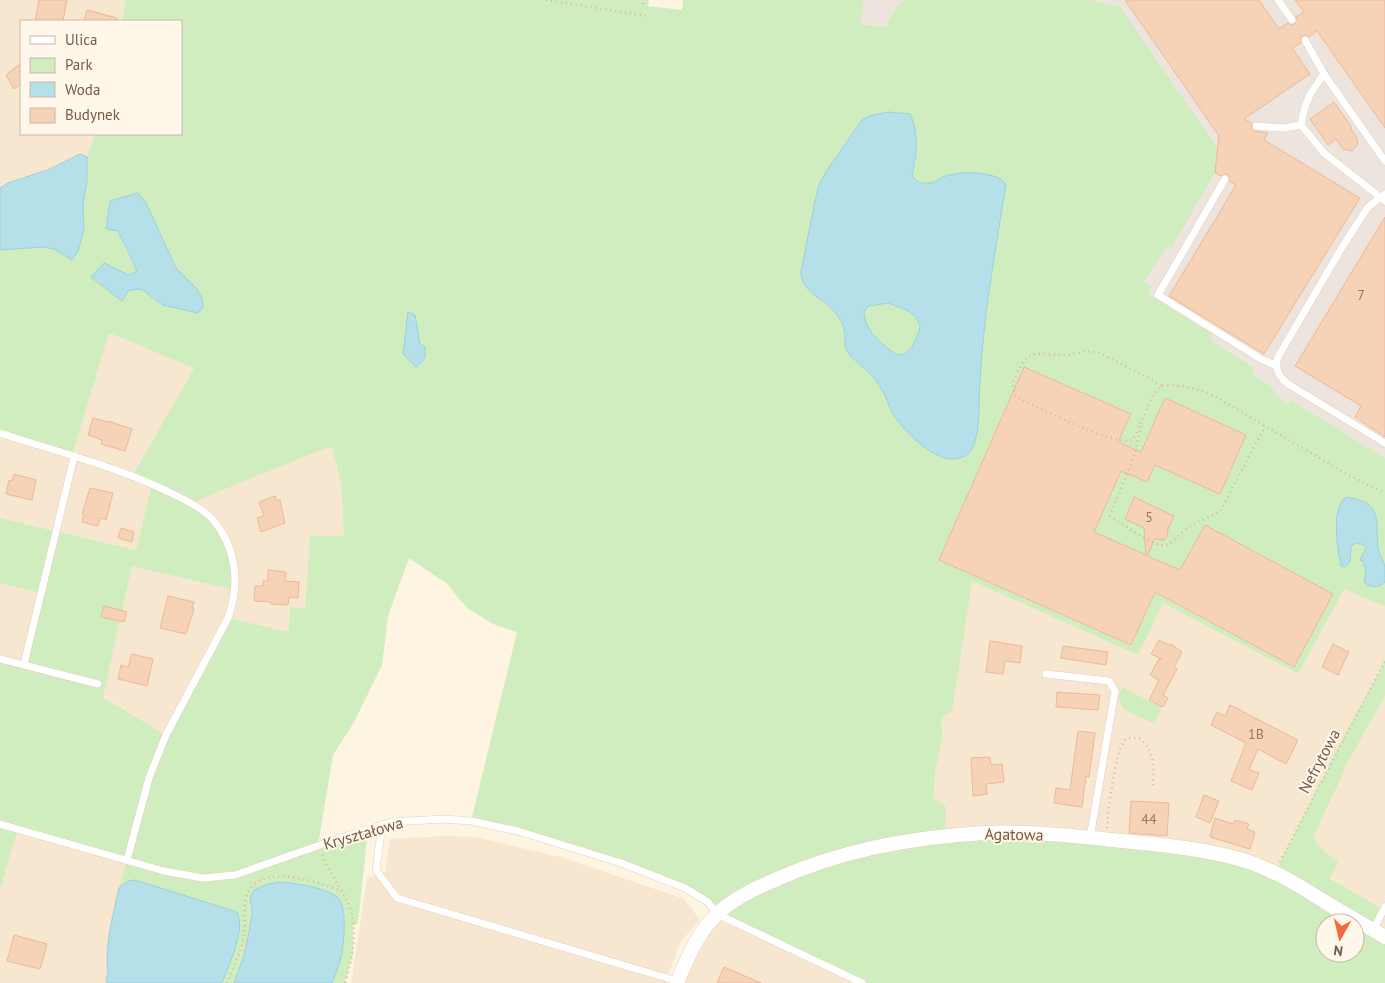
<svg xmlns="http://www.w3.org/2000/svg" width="1385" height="983" viewBox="0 0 1385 983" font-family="'PT Sans',sans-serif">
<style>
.residential{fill:#f7e6d0;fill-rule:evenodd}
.industrial{fill:#ede5dd}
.green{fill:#d0edbf;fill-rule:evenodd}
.water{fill:#b5e0ea;stroke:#9ad0dc;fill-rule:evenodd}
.building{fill:#f6d2b7;stroke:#ebb996}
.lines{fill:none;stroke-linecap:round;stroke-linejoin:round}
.lane-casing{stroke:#e4d0bd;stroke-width:8}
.street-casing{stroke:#e4d0bd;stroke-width:15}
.path{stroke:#dbb59a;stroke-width:2.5;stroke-dasharray:1 4;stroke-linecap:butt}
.lane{stroke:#fff;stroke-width:7}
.street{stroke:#fff;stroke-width:14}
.labels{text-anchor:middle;stroke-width:4;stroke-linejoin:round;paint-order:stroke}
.number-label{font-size:14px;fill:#987762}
.street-label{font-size:16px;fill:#785946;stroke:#fff8ea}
</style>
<rect width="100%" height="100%" fill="#fef4e2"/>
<!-- residential -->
<g class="residential">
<polygon points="0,0 126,0 122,21 21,21 21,134 95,134 87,157 80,154 50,169 8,183 0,188"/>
<polygon points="109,333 194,368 132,475 152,484 136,550 0,518 0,433 72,456"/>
<polygon points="332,447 341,483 344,536 310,537 305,608 289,632 166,735 103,696 132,566 190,503 316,451"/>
<path d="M 972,581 L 1137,654 L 1163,603 L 1298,674 L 1343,588 L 1385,606 L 1385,661 L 1342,739 L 1275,872 L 945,836 L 934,799 L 935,771 L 943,737 L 941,717 ZM 1122,687 L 1162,707 L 1154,724 L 1138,715 Z"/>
<polygon points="0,583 41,593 24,664 0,659"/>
<polygon points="1385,696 1385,937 1373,930 1384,910 1330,877 1338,862 1317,845 1314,835 1338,786 1344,769"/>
<polygon points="17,828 127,860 112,921 107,961 108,975 106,977 107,983 0,983 0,890"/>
<polygon points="444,836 475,837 564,858 684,899 700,920 681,941 665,983 351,983 367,878 385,872 390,839"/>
<polygon points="717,914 862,983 677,983"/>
</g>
<!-- industrial -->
<g class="industrial">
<polygon points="864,0 904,0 897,5 887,27 859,24"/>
<polygon points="1091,0 1385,0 1385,458 1291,400 1289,404 1278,396 1271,386 1253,375 1253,365 1212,341 1148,294 1144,282 1167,245 1171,247 1215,173 1120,7"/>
</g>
<!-- green -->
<g class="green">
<path d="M 126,0 L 649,0 L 648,6 L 682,10 L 683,0 L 864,0 L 860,24 L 886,27 L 897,5 L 904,0 L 1091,0 L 1120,7 L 1218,149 L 1215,173 L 1171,248 L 1167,246 L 1144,282 L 1152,287 L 1148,294 L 1211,333 L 1212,341 L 1253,366 L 1253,375 L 1271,386 L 1278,396 L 1288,404 L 1291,400 L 1385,458 L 1385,606 L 1344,589 L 1298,674 L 1163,603 L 1138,655 L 972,581 L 952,711 L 941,718 L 943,737 L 935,771 L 934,798 L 946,807 L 945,836 L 985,833 L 1178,846 L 1275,872 L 1342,739 L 1385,661 L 1385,696 L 1344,769 L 1338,785 L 1314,835 L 1317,845 L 1338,862 L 1330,878 L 1384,910 L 1373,930 L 1385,937 L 1385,983 L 862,983 L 717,914 L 708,902 L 621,863 L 471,821 L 517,632 L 493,624 L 467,608 L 446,583 L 409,558 L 388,616 L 382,665 L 354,722 L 333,755 L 318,845 L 368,829 L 358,923 L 353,926 L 353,953 L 345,983 L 332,983 L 342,954 L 344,917 L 250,905 C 255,930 242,959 234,983 L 222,983 L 238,936 L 237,912 L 189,897 L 124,884 L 119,888 L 127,860 L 18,828 L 0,890 L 0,659 L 24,664 L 41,593 L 0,583 L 0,518 L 136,550 L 152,484 L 132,476 L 194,368 L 109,333 L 72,456 L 0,433 L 0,250 L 44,247 L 54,249 L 73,260 L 84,229 L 83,205 L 87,180 L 87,157 L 95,134 L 181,134 L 181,21 L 122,21 ZM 888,112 L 916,134 L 916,163 L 912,176 C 927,195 939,173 955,175 C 972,177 989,181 1006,184 C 996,246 986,308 980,370 C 977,397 983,425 970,450 C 967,456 961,457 954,459 L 893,414 L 886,396 L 874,378 L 855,361 L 845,346 L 844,326 L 841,319 L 833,310 L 809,290 L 801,272 L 819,185 L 838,153 L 862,120 L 869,116 ZM 138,193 L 146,203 L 176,268 L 196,288 L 163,305 L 141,289 L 129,290 L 122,301 L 92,278 L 104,263 L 130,275 L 137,271 L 124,246 L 110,201 ZM 332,447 L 341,483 L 344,536 L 310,536 L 305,608 L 290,607 L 289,632 L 228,618 L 166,735 L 103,697 L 132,566 L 235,590 L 226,539 L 203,511 L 191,503 L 316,452 ZM 1325,923 L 1355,923 L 1355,953 L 1325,953 Z"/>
<path d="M 888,303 L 908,311 L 916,318 L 920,325 L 919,332 L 911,349 L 904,354 L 897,355 C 882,343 864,331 864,311 L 869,306 Z"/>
<polygon points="1122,687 1162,707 1155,724 1123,709 1118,698"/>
</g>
<!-- water -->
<g class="water">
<path d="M 888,112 L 910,114 C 919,132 917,156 912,176 C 917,182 921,184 929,183 C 935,183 938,179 943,177 C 958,171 995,170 1006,184 C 994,259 980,334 979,410 C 978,424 978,448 965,456 C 940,470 907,433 894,416 C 889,409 888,399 883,392 C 880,388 878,383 875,379 C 866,368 853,362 846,349 C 844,345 845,342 845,338 C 845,327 841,319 834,311 C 822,298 801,291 801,272 L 815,201 L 819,185 L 827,170 L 862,120 L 869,116 ZM 888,303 L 908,311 L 916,317 L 920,325 L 919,332 L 911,349 L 904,354 L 897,355 C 882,344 864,331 864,311 L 869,306 Z"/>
<polygon points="80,154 87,157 87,180 83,205 84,229 78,251 72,260 54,249 44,247 0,250 0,188 8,183 50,169"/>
<polygon points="138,193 146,203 176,268 196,288 202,298 203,307 198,313 163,305 141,289 129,290 122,301 91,277 104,263 129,275 137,271 118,231 106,229 110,201"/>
<path d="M 408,312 L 415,315 L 420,344 L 425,347 C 427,357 424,361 416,367 L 403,354 Z"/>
<path d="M 1346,497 C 1384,503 1375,518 1378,548 C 1379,555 1384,560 1385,567 C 1385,571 1385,578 1385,582 C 1379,588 1370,588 1364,582 L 1366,571 L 1363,561 L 1360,560 L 1366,548 L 1364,545 L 1356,543 L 1351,546 L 1350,562 L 1345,567 L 1341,566 C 1338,550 1330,509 1346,497 Z"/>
<path d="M 135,880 L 237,912 C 246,929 229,965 222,983 L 107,983 L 106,977 L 108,975 C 104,946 113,916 119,888 L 128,881 Z"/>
<path d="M 280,882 C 295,883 330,888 339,899 C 347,909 344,941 342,953 C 340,963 336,973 332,983 L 234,983 L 244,955 L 249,932 L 252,913 L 250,898 L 254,890 L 268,884 Z"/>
</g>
<!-- building -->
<g class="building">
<polygon points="39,0 67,0 63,21 35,21"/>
<polygon points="1125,0 1259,0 1279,29 1288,23 1292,25 1295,24 1296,17 1304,12 1295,0 1385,0 1385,128 1317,31 1309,37 1306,35 1302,36 1300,39 1301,43 1292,48 1310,74 1244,119 1252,123 1251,128 1253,131 1268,133 1264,140 1360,198 1264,354 1169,296 1236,185 1230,182 1230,179 1228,175 1225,174 1221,176 1215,173 1219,136"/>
<polygon points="87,10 117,18 116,21 84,21"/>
<polygon points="21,63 21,84 14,89 6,75"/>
<polygon points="1334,102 1352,128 1351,129 1357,138 1358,144 1352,151 1343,149 1336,139 1328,145 1310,119"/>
<polygon points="1385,217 1385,437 1355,417 1361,406 1295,366"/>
<polygon points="1024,367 1131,414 1118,442 1141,452 1165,398 1246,435 1220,494 1155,465 1147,482 1121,471 1094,532 1146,555 1144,528 1125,519 1134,497 1174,516 1168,529 1167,536 1164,540 1155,539 1147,556 1180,570 1205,525 1333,594 1294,667 1155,592 1131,645 939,560"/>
<polygon points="93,418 108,422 108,421 132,429 125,451 101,444 102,440 88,435"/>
<polygon points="14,474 36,480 32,500 6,494 9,480 12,481"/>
<polygon points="90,488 113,493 106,520 100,518 98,526 82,522 84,515 82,514"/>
<polygon points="275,496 277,501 280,500 285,523 261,532 257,518 264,516 259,502"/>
<polygon points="121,528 134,532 132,542 118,538"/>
<polygon points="268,570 286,572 285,581 299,582 298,598 289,597 288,605 271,604 271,602 254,601 255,586 263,586 263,581 268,581"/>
<polygon points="168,596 194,602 192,609 194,609 186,634 160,628"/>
<polygon points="104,606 127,612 124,622 101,617"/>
<polygon points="1159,640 1169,645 1171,644 1182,652 1174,667 1177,669 1163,695 1168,698 1163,707 1149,700 1159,680 1150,675 1159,659 1162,659 1151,654"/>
<polygon points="990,641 1022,646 1020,663 1005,661 1003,674 986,672"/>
<polygon points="1333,644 1349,652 1338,675 1322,667"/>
<polygon points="1063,646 1108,652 1106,665 1061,658"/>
<polygon points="132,654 153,659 147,686 118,679 121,665 128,667"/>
<polygon points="1057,692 1100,695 1098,710 1056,707"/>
<polygon points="1230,705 1298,740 1286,764 1258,749 1249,770 1259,773 1252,790 1231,781 1246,743 1211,725 1217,712 1225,716"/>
<polygon points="1078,731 1095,733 1089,777 1086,776 1082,807 1054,803 1056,788 1070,790"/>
<polygon points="990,757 991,765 1002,764 1004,782 986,784 987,794 973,796 971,758"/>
<polygon points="1204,795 1219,801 1210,823 1196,817"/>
<polygon points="1131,801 1169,803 1167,836 1129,833"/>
<polygon points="1215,818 1233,824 1235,820 1249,824 1247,829 1255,832 1250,849 1210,837"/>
<polygon points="14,935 47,944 40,969 7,961"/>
<polygon points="724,967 761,983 717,983"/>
</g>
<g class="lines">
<defs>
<g id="lane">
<polyline points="1278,0 1292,20"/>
<polyline points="1305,40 1324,74 1385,161"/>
<path d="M 1324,74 C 1310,93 1305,101 1301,125 L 1324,153 L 1385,201"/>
<polyline points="1256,126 1283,128 1301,125"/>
<polyline points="1225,179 1158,295 1261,359 1277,366"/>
<path d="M 1385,194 L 1368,207 L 1341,249 L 1278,357 C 1274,369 1279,377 1288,384 L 1385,443"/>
<path d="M 0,433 C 61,453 126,469 183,499 C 194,505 206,511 214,521 C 237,549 240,585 228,618 L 166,735 L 149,778 L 127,860"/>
<polyline points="0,659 98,684"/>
<polyline points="24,664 74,457"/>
<polyline points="1046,674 1109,681 1115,691 1090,838"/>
<polyline points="0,824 164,871 203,878 235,875 340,838 392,822 443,819 471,821 518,831 621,863 685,888 708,902 717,914 862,983"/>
<polyline points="382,825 376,870 397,898 677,981"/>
<polyline points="1373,930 1385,907"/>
</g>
<path id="street" d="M 677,983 C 687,959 697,934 716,915 C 732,899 756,888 777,879 C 842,850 913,837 984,833 C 1030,831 1076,836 1122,841 C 1164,845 1206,849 1246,861 C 1277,871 1303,888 1330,905 C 1348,916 1367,926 1385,937"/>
</defs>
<!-- lane casing -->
<use href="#lane" class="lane-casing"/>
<!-- street casing -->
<use href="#street" class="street-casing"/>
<!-- path -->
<g class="path">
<polyline points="546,0 648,16"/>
<polyline points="643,4 643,0"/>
<path d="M 1161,386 L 1151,379 L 1103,355 C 1087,347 1081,354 1065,355 C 1042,356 1029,345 1017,373 C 1013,381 1012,387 1015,395 L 1020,399 C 1050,412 1098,439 1129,441 L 1134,438 L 1153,395 L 1161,386 C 1179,383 1200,389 1216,397 L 1350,476 L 1385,493"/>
<path d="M 1141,426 L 1135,453 L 1110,516 L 1147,540 L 1163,546 C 1174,544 1180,533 1189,527 C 1199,520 1211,518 1221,510 L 1265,426"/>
<path d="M 1107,828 C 1108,813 1115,750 1125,740 C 1129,737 1136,738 1140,739 C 1155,750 1154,771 1153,788"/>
<path d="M 322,855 C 330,872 340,887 348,903 C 359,928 353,958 345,983"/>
<polyline points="1280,862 1385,661"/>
<path d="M 227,983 C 233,968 241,952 244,935 C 246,922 242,906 248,893 C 262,862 319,882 341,891"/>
</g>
<!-- lane -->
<use href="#lane" class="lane"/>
<!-- street -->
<use href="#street" class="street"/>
</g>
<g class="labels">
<!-- number labels -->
<g class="number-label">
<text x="1361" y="300">7</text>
<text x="1149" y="522">5</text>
<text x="1256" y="739">1B</text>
<text x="1149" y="824">44</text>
</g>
<!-- street labels -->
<g class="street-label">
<text transform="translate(1319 761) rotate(-62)" y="6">Nefrytowa</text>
<text transform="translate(363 833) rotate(-16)" y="6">Kryształowa</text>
<text transform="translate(1014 834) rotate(1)" y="6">Agatowa</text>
</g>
</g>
<!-- legend -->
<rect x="20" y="20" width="162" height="115" fill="#fff8ea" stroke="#c9b8a8"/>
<rect x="30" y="36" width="25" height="8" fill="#ffffff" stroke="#c9b8a8"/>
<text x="65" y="45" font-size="15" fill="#785946">Ulica</text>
<rect x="30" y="58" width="25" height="15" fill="#d0edbf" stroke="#c9b8a8"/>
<text x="65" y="70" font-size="15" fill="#785946">Park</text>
<rect x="30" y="82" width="25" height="15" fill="#b5e0ea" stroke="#c9b8a8"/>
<text x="65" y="95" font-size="15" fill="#785946">Woda</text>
<rect x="30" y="108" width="25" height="15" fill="#f6d2b7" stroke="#c9b8a8"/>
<text x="65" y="120" font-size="15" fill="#785946">Budynek</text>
<!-- north arrow -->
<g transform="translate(1340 938) rotate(188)"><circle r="24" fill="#fff8ea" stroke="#c9b8a8"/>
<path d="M0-4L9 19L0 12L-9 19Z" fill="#f46b3b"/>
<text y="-8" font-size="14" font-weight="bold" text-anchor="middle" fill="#785946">N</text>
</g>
</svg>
